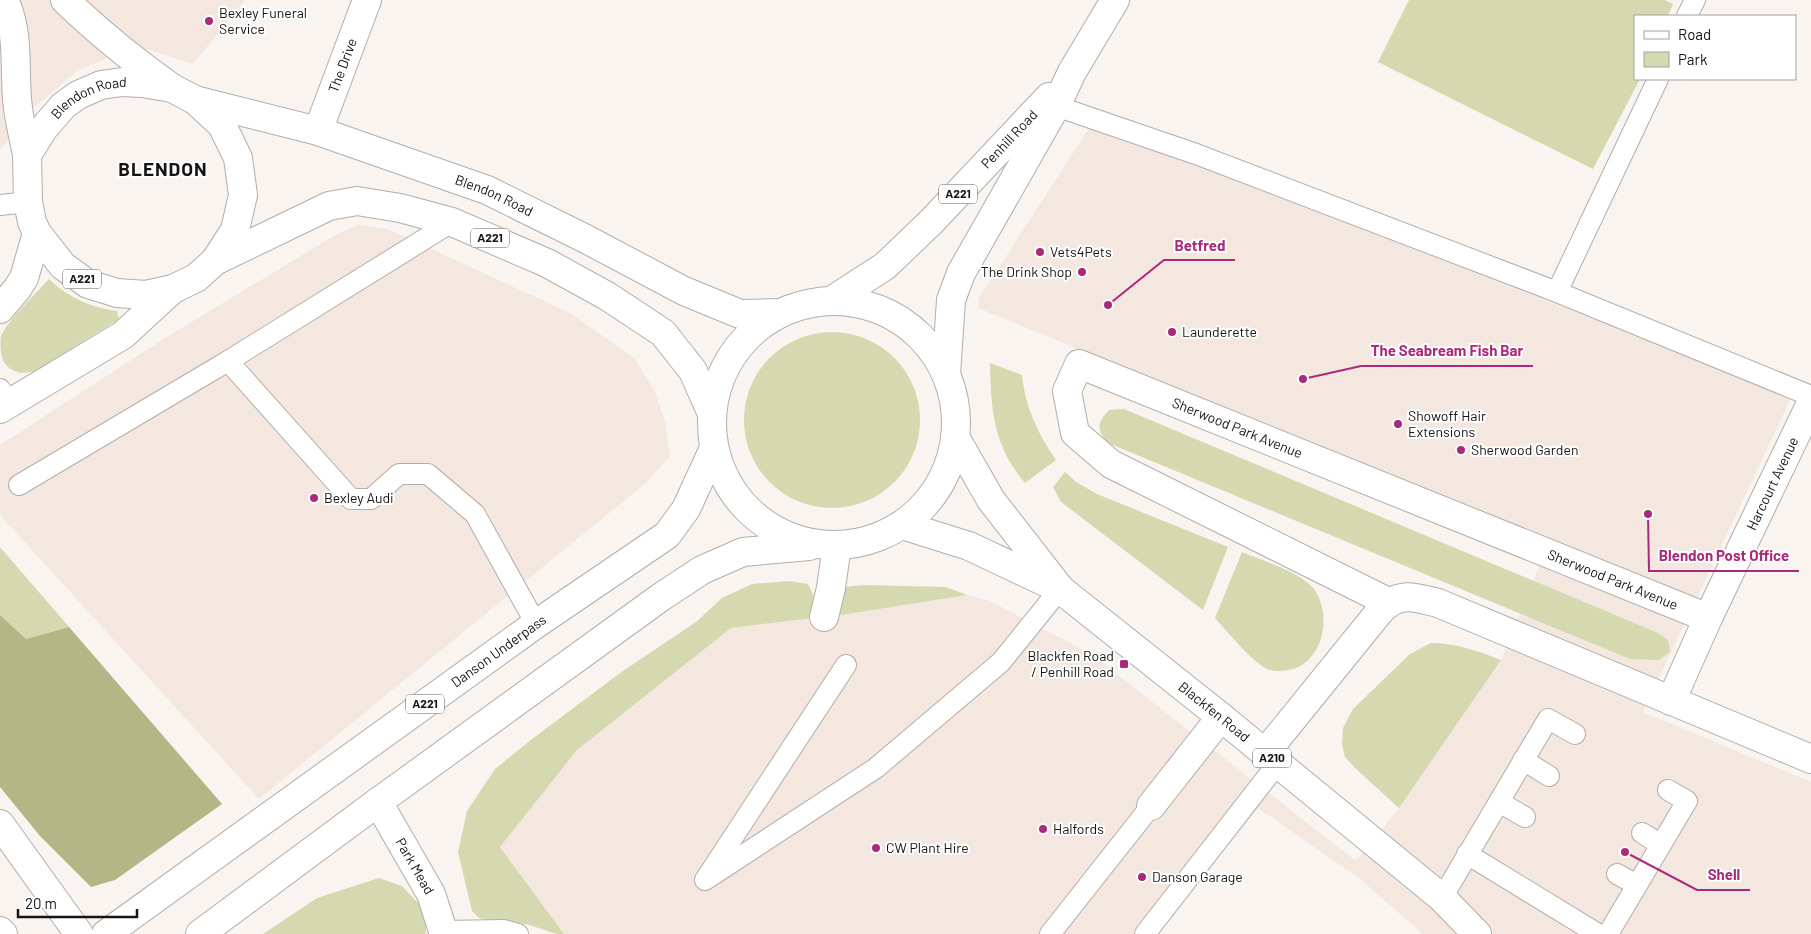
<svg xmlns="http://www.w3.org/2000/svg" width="1811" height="934" viewBox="0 0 1811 934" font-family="Barlow,sans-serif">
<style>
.built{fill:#f4e7e0}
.green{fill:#d5d9b0}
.forest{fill:#b1b785}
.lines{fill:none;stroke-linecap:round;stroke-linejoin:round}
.service-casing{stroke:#b2adaa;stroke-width:22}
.minor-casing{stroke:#b2adaa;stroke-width:30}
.tertiary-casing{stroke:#b2adaa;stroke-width:30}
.secondary-casing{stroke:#b2adaa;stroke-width:30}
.primary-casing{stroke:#b2adaa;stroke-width:30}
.trunk-casing{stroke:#b2adaa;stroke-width:30}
.service{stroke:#fff;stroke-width:20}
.minor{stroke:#fff;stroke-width:28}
.tertiary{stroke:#fff;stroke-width:28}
.secondary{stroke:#fff;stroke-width:28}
.primary{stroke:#fff;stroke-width:28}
.trunk{stroke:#fff;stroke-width:28}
.poi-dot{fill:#a82a7b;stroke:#fff;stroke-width:2}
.labels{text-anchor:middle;stroke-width:4;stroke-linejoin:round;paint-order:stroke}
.shield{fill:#fff;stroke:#5d5b5a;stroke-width:1}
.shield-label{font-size:12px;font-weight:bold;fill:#171514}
.poi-label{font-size:14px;fill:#171514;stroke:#fff;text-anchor:start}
.street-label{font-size:14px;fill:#171514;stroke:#fff}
.district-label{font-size:19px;font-weight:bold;letter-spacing:1px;fill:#171514;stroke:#fff}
.leader{fill:none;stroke:#a82a7b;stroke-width:2}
.callout-dot{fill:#a82a7b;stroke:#fff;stroke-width:2}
.callout-label{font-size:15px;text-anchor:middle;font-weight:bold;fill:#a82a7b;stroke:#fff;stroke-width:4;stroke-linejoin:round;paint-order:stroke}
</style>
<rect width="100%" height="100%" fill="#f9f4f0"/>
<!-- built -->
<g class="built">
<polygon points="0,0 245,0 193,64 134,45 76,72 33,108 0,150"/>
<polygon points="1090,127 1171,155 1792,396 1643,712 1811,782 1811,934 1423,934 1360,879 1258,808 1155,934 564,934 500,847 577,750 731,628 835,616 967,595 988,600 1091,654 1356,861 1399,808 1501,660 1550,540 978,308 979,298"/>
<polygon points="358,225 388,229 570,313 634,358 655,392 665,422 670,456 647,482 259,799 0,515 0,445 165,338 337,234"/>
</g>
<!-- green -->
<g class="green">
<polygon points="1409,0 1665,0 1673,4 1668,16 1635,16 1635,79 1640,79 1593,169 1378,62"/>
<path d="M 49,279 C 69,298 90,307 117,311 L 119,319 L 35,371 C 25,374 15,374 6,365 C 0,359 0,344 1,336 C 11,316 34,296 49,279 Z"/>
<circle cx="832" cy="420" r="88"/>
<path d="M 990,363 L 1022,375 C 1025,407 1038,434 1056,460 L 1025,483 C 993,445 991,410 990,363 Z"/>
<path d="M 1124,409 L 1658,633 L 1668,640 L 1670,652 L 1659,660 L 1630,659 L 1108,443 C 1096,429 1097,423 1109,410 Z"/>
<polygon points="1065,472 1076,482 1097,494 1228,547 1203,610 1061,502 1053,487"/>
<polygon points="0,547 69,627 26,639 0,615"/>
<path d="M 1242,552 C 1263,561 1298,571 1313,588 C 1316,591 1317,595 1319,598 C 1330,623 1321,660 1293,669 C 1285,671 1275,672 1267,669 C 1251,661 1228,632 1215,618 Z"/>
<polygon points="789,581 808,584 818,605 814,618 731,628 577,750 500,847 564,934 557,934 526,924 479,918 472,911 458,852 467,811 495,769 532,739 620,673 696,622 722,598 752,584"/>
<polygon points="865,585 946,587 967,595 835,616 842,587"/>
<path d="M 1431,643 C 1456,643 1478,651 1501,660 L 1399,808 L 1355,768 L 1345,757 L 1342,744 L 1343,728 L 1353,709 L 1410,654 Z"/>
<polygon points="379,878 402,886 420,905 426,923 426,934 263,934 317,898"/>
</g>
<!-- forest -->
<polygon class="forest" points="0,615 26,639 69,627 222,804 115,880 91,887 40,836 0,787"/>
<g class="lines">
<defs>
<g id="service">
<polyline points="1687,16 1695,0"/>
<polyline points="1658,79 1557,292 1811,396"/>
<polyline points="1056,106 1196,154 1557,292"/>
<polyline points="0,205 28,202"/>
<polyline points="452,222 228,361 351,499 371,499 399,474 428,474 475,514 536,624"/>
<polyline points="0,389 11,403"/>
<polyline points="19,485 228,361"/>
<polyline points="846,665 705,880 876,768 1001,662 1060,589"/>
<polyline points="1523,760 1549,776"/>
<polyline points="1499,802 1525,817"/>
<polyline points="1642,833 1661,845"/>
<polyline points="1467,854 1598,934"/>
<polyline points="1617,874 1637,885"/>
<polyline points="1442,898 1548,719 1575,734"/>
<polyline points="443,931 504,930 518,934"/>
<polyline points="1050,934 1151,806"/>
<polyline points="1145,934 1278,763"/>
<polyline points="1608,934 1687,801 1668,790"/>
</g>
<g id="minor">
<path id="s1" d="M 318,131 L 367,0"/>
<path id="s2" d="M 1388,602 L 1111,464 L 1075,433 L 1067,391 L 1079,364 L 1708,618"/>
<polyline points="824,617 831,588 837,545"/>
<path id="s3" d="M 1671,701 L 1708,618 L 1811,403"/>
<path id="s4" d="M 378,802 L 431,894 L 443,931 L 443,934"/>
<polyline points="1151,806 1221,717"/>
</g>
<path id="tertiary" d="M 1265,753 L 1380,611 C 1399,591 1414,597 1438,603 L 1811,759"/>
<g id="secondary">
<path d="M 4,0 C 21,35 13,72 18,108 C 20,124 24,139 27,155"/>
<path d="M 65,0 C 99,33 134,61 172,88"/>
</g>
<g id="primary">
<polyline points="195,100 222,125 238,158 243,195 235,230 215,261"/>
<path id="s5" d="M 831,301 L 885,266 L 931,222 L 1049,97"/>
<circle cx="834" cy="423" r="122"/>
<polyline points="946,374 951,300 961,273 1056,106 1072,72 1115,0"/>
<path id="s6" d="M 712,414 L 693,371 L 663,333 L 607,296 L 547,263 L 452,222 L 400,208 L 357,201 L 329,206 L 215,261 L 196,278 L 173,289 L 146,295 L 117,293 L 88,284 L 63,266 L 37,233 L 32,222 L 28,202 L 27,155 L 44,128 L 63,106 L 78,95 L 101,85 L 122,82 L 142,83 L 172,88 L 195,100 L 318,131 L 487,190 L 586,239 L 684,291 L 740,314 L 781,313"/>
<polyline points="955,437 991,500 1058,586"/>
<path id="s7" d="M 902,525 L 969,546 L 1060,589 L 1221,717 L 1442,898 L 1477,934"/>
<path id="s8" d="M 106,934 L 536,624 L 667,535 L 686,509 L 714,448"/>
<polyline points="200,934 378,802 661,597 702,570 743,552 809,546"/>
</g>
<g id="trunk">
<polyline points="0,309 17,289 24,278 37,233"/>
<polyline points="0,409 123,335 173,289"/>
<polyline points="0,824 79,934"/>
<polyline points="0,931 3,934"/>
</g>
</defs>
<!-- service casing -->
<use href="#service" class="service-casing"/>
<!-- minor casing -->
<use href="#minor" class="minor-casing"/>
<!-- tertiary casing -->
<use href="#tertiary" class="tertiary-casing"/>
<!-- secondary casing -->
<use href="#secondary" class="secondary-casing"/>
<!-- primary casing -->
<use href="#primary" class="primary-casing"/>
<!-- trunk casing -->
<use href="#trunk" class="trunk-casing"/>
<!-- service -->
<use href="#service" class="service"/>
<!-- minor -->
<use href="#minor" class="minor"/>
<!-- tertiary -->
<use href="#tertiary" class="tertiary"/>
<!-- secondary -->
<use href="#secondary" class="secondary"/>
<!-- primary -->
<use href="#primary" class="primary"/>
<!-- trunk -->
<use href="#trunk" class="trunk"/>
</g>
<!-- markers -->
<g class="poi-dot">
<circle cx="209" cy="21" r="5"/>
<circle cx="1040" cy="252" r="5"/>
<circle cx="1082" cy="272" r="5"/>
<circle cx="1172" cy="332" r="5"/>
<circle cx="1398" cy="424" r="5"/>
<circle cx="1461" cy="450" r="5"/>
<circle cx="314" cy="498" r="5"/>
<rect x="1119" y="659" width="10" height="10" rx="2.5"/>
<circle cx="1043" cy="829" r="5"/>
<circle cx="876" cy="848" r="5"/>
<circle cx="1142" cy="877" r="5"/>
</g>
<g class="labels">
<!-- shield labels -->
<g class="shield">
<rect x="939" y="184.5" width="38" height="19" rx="4"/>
<rect x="471" y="228.5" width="38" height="19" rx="4"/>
<rect x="63" y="269.5" width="38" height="19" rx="4"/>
<rect x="406" y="694.5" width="38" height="19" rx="4"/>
<rect x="1253" y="748.5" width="38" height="19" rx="4"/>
</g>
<g class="shield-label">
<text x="958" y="198">A221</text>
<text x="490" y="242">A221</text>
<text x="82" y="283">A221</text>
<text x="425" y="708">A221</text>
<text x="1272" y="762">A210</text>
</g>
<!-- poi labels -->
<g class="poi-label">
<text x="219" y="18">Bexley Funeral<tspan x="219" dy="16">Service</tspan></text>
<text x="1050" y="257">Vets4Pets</text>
<text x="1072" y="277" text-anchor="end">The Drink Shop</text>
<text x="1182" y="337">Launderette</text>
<text x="1408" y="421">Showoff Hair<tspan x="1408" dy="16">Extensions</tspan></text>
<text x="1471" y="455">Sherwood Garden</text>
<text x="324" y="503">Bexley Audi</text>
<text x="1114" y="661" text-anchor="end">Blackfen Road<tspan x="1114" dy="16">/ Penhill Road</tspan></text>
<text x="1053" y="834">Halfords</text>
<text x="886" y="853">CW Plant Hire</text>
<text x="1152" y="882">Danson Garage</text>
</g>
<!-- street labels -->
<g class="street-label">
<text dy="5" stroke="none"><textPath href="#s1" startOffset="70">The Drive</textPath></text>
<text dy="5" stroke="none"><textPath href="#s6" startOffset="966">Blendon Road</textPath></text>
<text dy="5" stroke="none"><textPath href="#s5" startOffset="242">Penhill Road</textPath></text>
<text dy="5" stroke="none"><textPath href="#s6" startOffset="1394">Blendon Road</textPath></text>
<text dy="5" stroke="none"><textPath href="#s2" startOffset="600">Sherwood Park Avenue</textPath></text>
<text dy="5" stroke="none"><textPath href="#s3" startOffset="240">Harcourt Avenue</textPath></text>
<text dy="5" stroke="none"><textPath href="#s2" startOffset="1005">Sherwood Park Avenue</textPath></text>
<text dy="5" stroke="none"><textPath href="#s8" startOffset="484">Danson Underpass</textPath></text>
<text dy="5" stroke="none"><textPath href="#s7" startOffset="368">Blackfen Road</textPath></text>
<text dy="5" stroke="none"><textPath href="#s4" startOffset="74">Park Mead</textPath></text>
</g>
<!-- district labels -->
<g class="district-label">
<text x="163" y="176">BLENDON</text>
</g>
</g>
<!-- callouts -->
<path class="leader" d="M1108 305L1164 260H1235M1303 379L1361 366H1533M1648 514L1649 571H1799M1625 852L1697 890H1750"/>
<g class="callout-dot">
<circle cx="1108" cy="305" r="5"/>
<circle cx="1303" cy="379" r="5"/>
<circle cx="1648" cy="514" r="5"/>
<circle cx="1625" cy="852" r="5"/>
</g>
<g class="callout-label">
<text x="1200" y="251">Betfred</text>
<text x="1447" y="356">The Seabream Fish Bar</text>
<text x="1724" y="561">Blendon Post Office</text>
<text x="1724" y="880">Shell</text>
</g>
<!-- legend -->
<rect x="1634" y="15" width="162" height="65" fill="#ffffff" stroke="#a2a1a1"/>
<rect x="1644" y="31" width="25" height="8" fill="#ffffff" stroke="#a2a1a1"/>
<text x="1678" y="40" font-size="15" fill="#171514">Road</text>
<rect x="1644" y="52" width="25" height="15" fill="#d5d9b0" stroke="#a2a1a1"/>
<text x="1678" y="65" font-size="15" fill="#171514">Park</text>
<!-- scale -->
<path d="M18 909v8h119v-8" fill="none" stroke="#171514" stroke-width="2.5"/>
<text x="25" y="909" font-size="15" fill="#171514" stroke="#ffffff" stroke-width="4" paint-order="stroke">20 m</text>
</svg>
